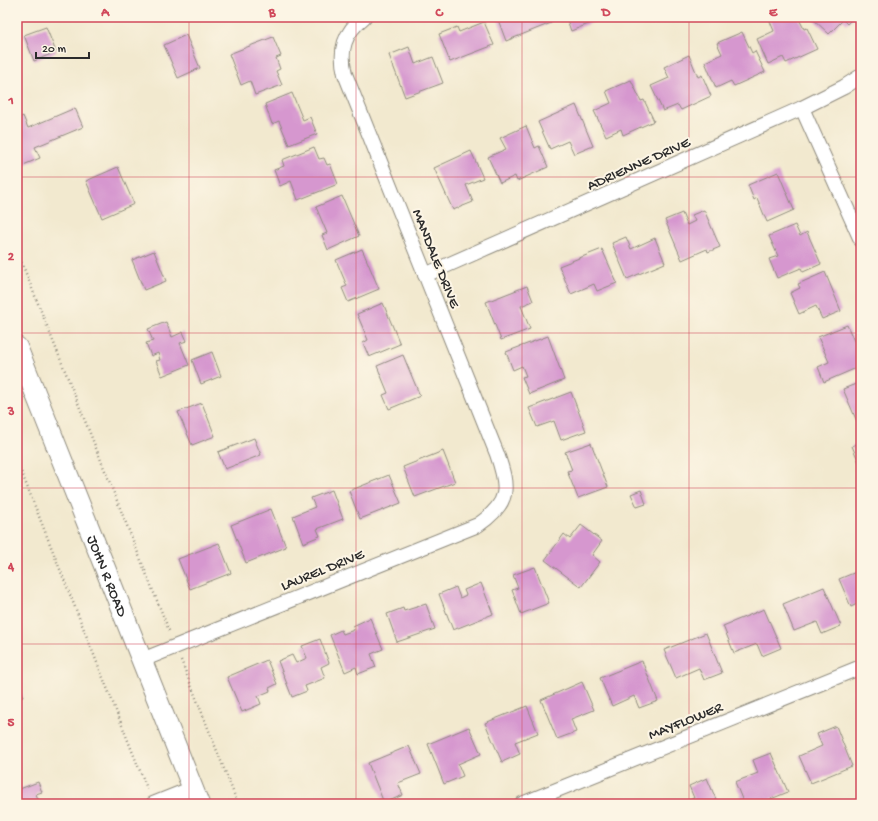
<svg xmlns="http://www.w3.org/2000/svg" width="878" height="821" viewBox="0 0 878 821" font-family="'Gochi Hand',sans-serif">
<style>
.building{fill:#d697cf}
.lines{fill:none;stroke-linecap:round;stroke-linejoin:round}
.street-casing{stroke:#8e8a7d;stroke-width:16}
.secondary-casing{stroke:#8e8a7d;stroke-width:22}
.path{stroke:#8e8a7d;stroke-width:2.5;stroke-dasharray:1 3;stroke-linecap:butt}
.street{stroke:#fff;stroke-width:14}
.secondary{stroke:#fff;stroke-width:20}
.grid{fill:none;stroke:#d1495b;stroke-width:1;stroke-opacity:0.55}
.labels{text-anchor:middle;stroke-width:4;stroke-linejoin:round;paint-order:stroke}
.street-label{font-size:15px;fill:#2b2b2b;stroke:#fcf5e5}
.neatline{fill:none;stroke:#d1495b;stroke-width:1.5}
.grid-label{font-size:13px;text-anchor:middle;font-weight:bold;fill:#d1495b}
</style>
<rect width="100%" height="100%" fill="#fcf5e5"/>
<filter id="ink" filterUnits="userSpaceOnUse"><feTurbulence type="fractalNoise" baseFrequency=".025" numOctaves="2"/><feDisplacementMap in="SourceGraphic" scale="8" xChannelSelector="R" yChannelSelector="G"/><feConvolveMatrix kernelMatrix="1 2 1 2 8 2 1 2 1" color-interpolation-filters="sRGB"/></filter>
<filter id="wash" filterUnits="userSpaceOnUse"><feTurbulence type="fractalNoise" baseFrequency=".012" numOctaves="4" result="noise"/><feDisplacementMap in="SourceGraphic" scale="16" xChannelSelector="R" yChannelSelector="G"/><feGaussianBlur stdDeviation="0.9" result="paint"/><feColorMatrix in="noise" values="0 0 0 0 0 0 0 0 0 0 0 0 0 0 0 0 0 1.4 0 .05"/><feComposite in="paint" operator="in"/></filter>
<g filter="url(#wash)">
<rect width="100%" height="100%" fill="#f2e9cf"/>
<g id="blocks">
<!-- building -->
<g class="building">
<polygon points="497,17 548,17 551,23 506,41"/>
<polygon points="566,17 606,17 571,31"/>
<polygon points="774,17 798,17 804,29 807,28 817,49 786,63 783,57 768,64 757,39 774,31 769,19"/>
<polygon points="811,17 854,17 847,24 843,20 829,34"/>
<polygon points="484,22 494,45 450,62 439,34 457,27 459,32"/>
<polygon points="46,27 56,52 34,61 24,35"/>
<polygon points="742,32 752,53 755,51 765,72 734,86 731,81 716,88 705,62 722,54 717,43"/>
<polygon points="186,35 200,68 178,78 164,45"/>
<polygon points="273,37 281,56 276,58 280,69 276,71 282,85 255,95 250,81 241,85 229,54"/>
<polygon points="409,47 415,64 433,57 443,83 405,97 389,55"/>
<polygon points="689,55 698,77 702,75 711,96 681,110 678,105 663,111 651,86 669,78 664,67"/>
<polygon points="631,80 641,101 644,100 654,121 623,135 621,129 606,136 594,111 611,103 606,91"/>
<polygon points="292,93 303,120 310,117 317,134 289,145 279,121 272,124 265,104"/>
<polygon points="576,105 593,146 574,154 568,141 550,149 538,122"/>
<polygon points="75,108 83,127 35,147 40,158 21,166 17,155 17,119 23,116 28,128"/>
<polygon points="526,126 535,148 539,146 548,167 517,181 515,176 500,183 488,157 506,149 500,138"/>
<polygon points="314,147 319,159 324,158 327,165 330,164 338,184 298,200 291,181 280,186 274,170 284,166 282,160"/>
<polygon points="471,151 483,178 466,185 473,202 453,210 434,168"/>
<polygon points="118,167 134,204 102,218 86,181"/>
<polygon points="778,172 794,210 767,222 757,198 754,200 748,185"/>
<polygon points="342,196 359,236 328,250 322,235 327,233 316,207"/>
<polygon points="704,210 720,247 708,252 707,249 682,260 665,220 682,213 687,225 695,221 692,215"/>
<polygon points="795,225 800,236 807,232 821,264 803,272 801,268 777,278 769,259 778,256 769,236"/>
<polygon points="626,237 631,249 655,238 665,263 627,279 612,243"/>
<polygon points="362,249 379,289 348,302 342,288 347,286 336,260"/>
<polygon points="602,249 617,283 597,291 594,284 571,294 559,266"/>
<polygon points="154,251 166,281 144,290 132,260"/>
<polygon points="825,272 841,311 822,319 816,306 799,314 790,293 800,288 798,284"/>
<polygon points="527,286 533,301 521,306 530,329 501,340 486,302"/>
<polygon points="383,303 400,344 369,357 363,343 368,340 357,314"/>
<polygon points="166,322 172,337 183,332 187,341 180,343 189,365 162,376 156,361 160,360 158,353 151,356 146,343 153,341 148,329"/>
<polygon points="847,325 861,357 861,366 824,382 818,367 829,362 818,337"/>
<polygon points="548,336 564,380 529,394 522,377 526,376 522,366 513,370 506,352"/>
<polygon points="212,352 221,376 201,384 192,360"/>
<polygon points="403,355 420,396 389,409 383,395 388,393 377,366"/>
<polygon points="861,382 861,431 843,389"/>
<polygon points="571,392 586,431 561,440 554,421 537,427 529,408"/>
<polygon points="202,403 215,436 192,445 178,412"/>
<polygon points="254,438 261,455 225,469 218,452"/>
<polygon points="861,442 861,467 852,446"/>
<polygon points="591,443 608,487 578,498 567,471 572,470 565,452"/>
<polygon points="443,451 455,482 415,497 403,467"/>
<polygon points="389,475 401,503 360,519 349,491"/>
<polygon points="332,490 343,519 317,529 320,536 303,543 293,516 315,507 311,498"/>
<polygon points="641,490 646,504 637,507 631,494"/>
<polygon points="271,509 286,547 246,563 231,525"/>
<polygon points="581,525 602,541 592,555 600,562 581,587 545,560 564,534 570,539"/>
<polygon points="219,543 231,573 190,589 178,559"/>
<polygon points="535,567 549,603 521,614 512,590 518,588 513,575"/>
<polygon points="861,570 861,602 851,607 839,579"/>
<polygon points="481,583 493,614 453,630 439,594 456,587 460,598 466,595 464,590"/>
<polygon points="824,587 841,626 822,634 817,622 794,631 783,604"/>
<polygon points="426,604 435,629 397,642 387,614 403,608 404,611"/>
<polygon points="764,609 781,648 762,656 757,644 734,653 723,626"/>
<polygon points="370,618 383,649 371,654 376,667 358,674 356,667 345,672 330,635 341,630 343,634 354,630 353,626"/>
<polygon points="706,633 722,673 704,680 699,668 676,678 664,650"/>
<polygon points="320,639 329,663 321,667 325,678 305,686 307,691 292,697 278,661 292,655 296,663 307,658 302,646"/>
<polygon points="267,660 277,684 269,688 270,691 258,696 261,704 242,712 227,677"/>
<polygon points="642,661 658,701 639,708 634,696 612,706 600,678"/>
<polygon points="17,682 23,697 17,699"/>
<polygon points="582,682 594,710 571,719 576,732 557,739 541,700"/>
<polygon points="527,706 538,733 515,742 520,754 502,762 485,723"/>
<polygon points="836,726 852,766 811,783 799,756 822,746 817,734"/>
<polygon points="469,727 481,754 458,764 463,776 444,784 428,744"/>
<polygon points="409,746 421,774 398,783 403,795 384,803 368,763"/>
<polygon points="771,753 788,792 759,804 744,804 735,782 758,773 753,760"/>
<polygon points="707,778 718,804 680,804 694,798 689,786"/>
<polygon points="38,782 42,792 36,794 40,804 17,804 17,790"/>
</g>
</g>
</g>
<g filter="url(#ink)">
<use href="#blocks" fill-opacity="0" stroke="#8e8a7d" stroke-width="1"/>
<g class="lines">
<defs>
<g id="street">
<polyline points="802,108 861,240"/>
<polyline points="425,275 802,108 844,87 861,76"/>
<path d="M 142,660 L 478,525 C 510,503 509,488 497,454 L 345,74 C 339,50 344,33 364,17"/>
<polyline points="153,804 193,788"/>
<polyline points="522,804 861,667"/>
</g>
<g id="secondary">
<path id="s1" d="M 17,347 L 199,804"/>
</g>
</defs>
<!-- street casing -->
<use href="#street" class="street-casing"/>
<!-- secondary casing -->
<use href="#secondary" class="secondary-casing"/>
<!-- path -->
<g class="path">
<polyline points="17,251 170,633"/>
<polyline points="17,461 148,791"/>
<polyline points="181,660 238,804"/>
</g>
<!-- street -->
<use href="#street" class="street"/>
<!-- secondary -->
<use href="#secondary" class="secondary"/>
</g>
</g>
<!-- grid -->
<path class="grid" d="M 189,17 L 189,804M 356,17 L 356,804M 522,17 L 522,804M 689,17 L 689,804M 17,177 L 861,177M 17,333 L 861,333M 17,488 L 861,488M 17,644 L 861,644"/>
<g class="labels">
<!-- street labels -->
<g class="street-label">
<text transform="translate(638 163) rotate(-24)" y="5">ADRIENNE DRIVE</text>
<text transform="translate(437 258) rotate(68)" y="5">MANDALE DRIVE</text>
<text transform="translate(322 569) rotate(-22)" y="5">LAUREL DRIVE</text>
<text dy="5" stroke="none"><textPath href="#s1" startOffset="246">JOHN R ROAD</textPath></text>
<text transform="translate(685 720) rotate(-22)" y="5">MAYFLOWER</text>
</g>
</g>
<!-- margin -->
<rect width="878" height="821" fill="none" stroke="#fcf5e5" stroke-width="44"/>
<!-- scale -->
<path d="M36 52v6h53v-6" fill="none" stroke="#2b2b2b" stroke-width="2"/>
<text x="42" y="52" font-size="12" fill="#2b2b2b" stroke="#fcf5e5" stroke-width="3" paint-order="stroke">20 m</text>
<rect x="22" y="22" width="834" height="777" class="neatline"/>
<g class="grid-label">
<text x="105" y="16">A</text>
<text x="272" y="16">B</text>
<text x="439" y="16">C</text>
<text x="606" y="16">D</text>
<text x="773" y="16">E</text>
<text x="11" y="104">1</text>
<text x="11" y="260">2</text>
<text x="11" y="415">3</text>
<text x="11" y="570">4</text>
<text x="11" y="726">5</text>
</g>
</svg>
